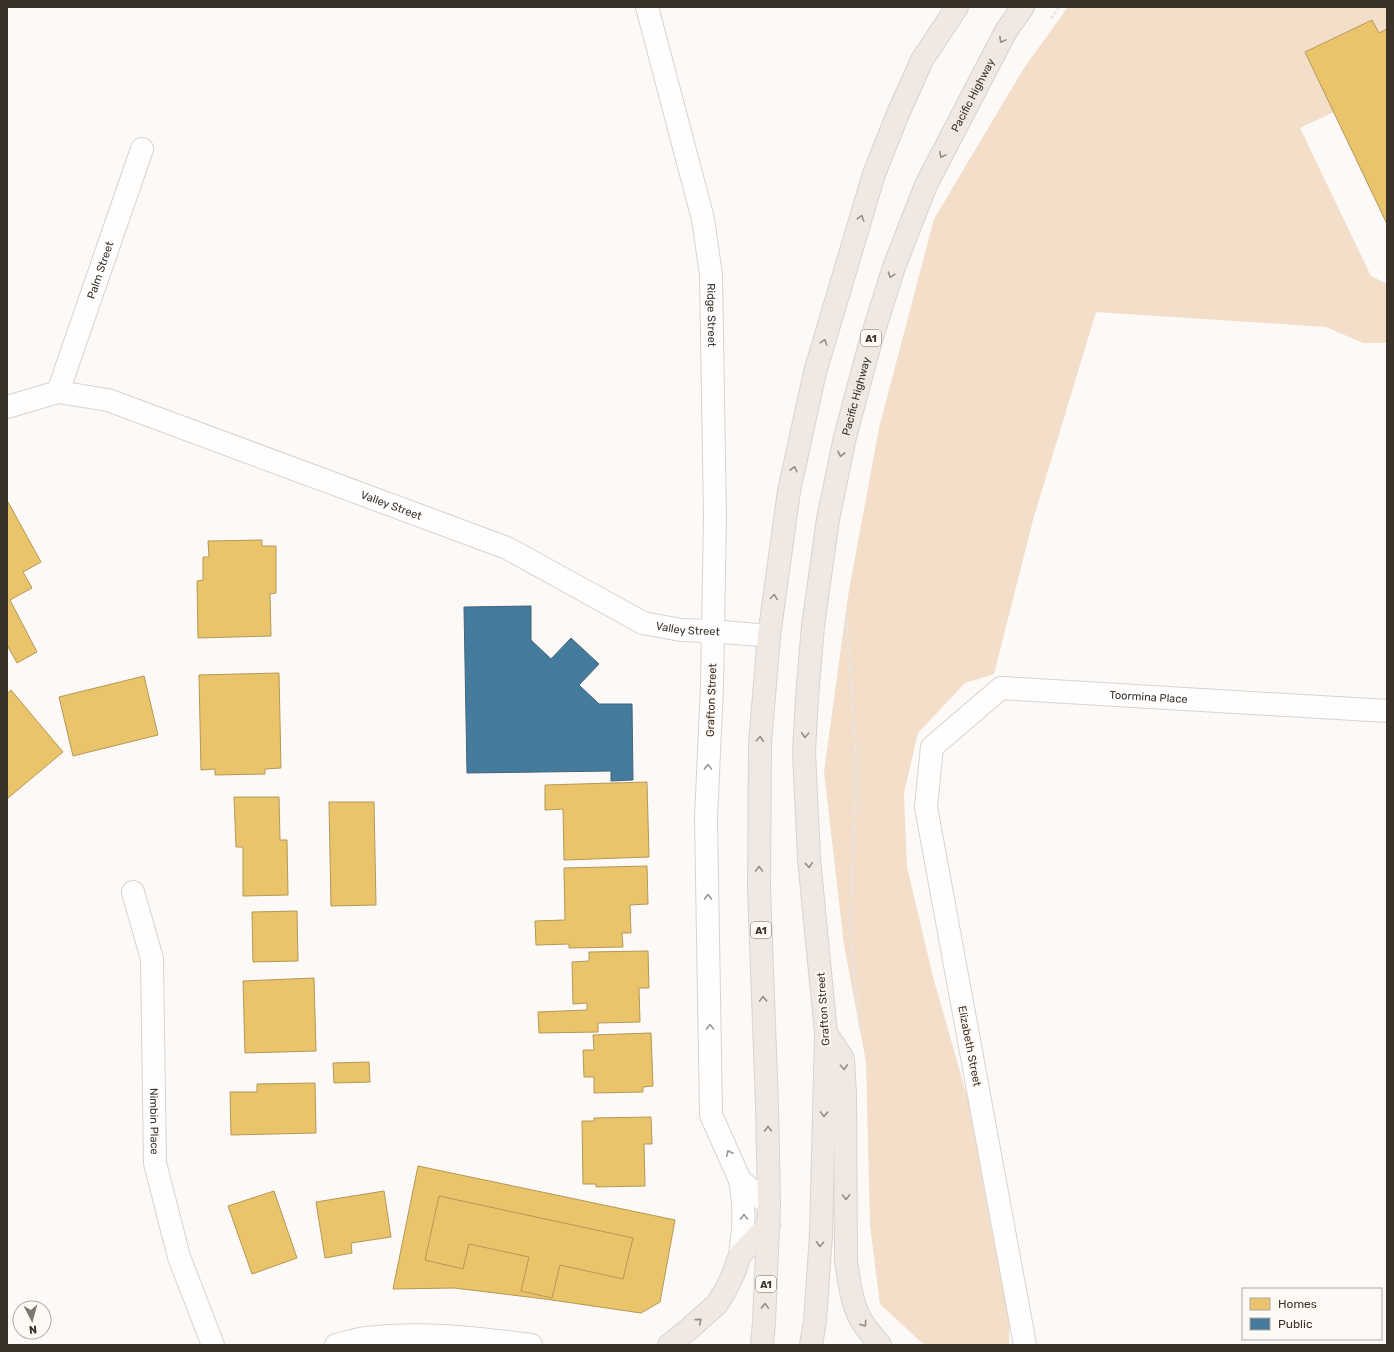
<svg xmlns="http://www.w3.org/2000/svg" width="1394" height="1352" viewBox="0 0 1394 1352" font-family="Rubik,sans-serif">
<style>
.green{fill:#f3deca}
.homes{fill:#e9c46a;stroke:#b49856}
.public{fill:#457b9d;stroke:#42657a}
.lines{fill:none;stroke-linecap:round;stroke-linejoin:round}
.minor-casing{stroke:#d9d3ce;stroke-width:24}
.tertiary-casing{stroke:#d9d3ce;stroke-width:24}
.trunk-casing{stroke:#d7d3d1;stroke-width:24}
.path{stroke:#e7e5e5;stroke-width:2.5;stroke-dasharray:3 2;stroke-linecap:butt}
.minor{stroke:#fffefe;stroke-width:22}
.tertiary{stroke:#fffefe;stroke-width:22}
.trunk{stroke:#f0e8e2;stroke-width:22}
.oneway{stroke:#958c85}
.oneway2{stroke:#9c9893}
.labels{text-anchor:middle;stroke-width:4;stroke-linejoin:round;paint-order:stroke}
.shield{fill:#fef9f5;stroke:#756d66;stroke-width:1}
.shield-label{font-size:10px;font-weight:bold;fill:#3a3128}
.street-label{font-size:11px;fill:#3a3128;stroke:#fef9f5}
</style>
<rect width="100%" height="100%" fill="#fcf9f7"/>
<!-- green -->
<polygon class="green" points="1068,7 1387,7 1387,29 1379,33 1372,20 1305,52 1334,112 1300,128 1371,276 1387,284 1387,343 1363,343 1326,327 1096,312 1033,520 994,674 965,683 918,733 904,793 907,867 933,977 969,1103 992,1233 1010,1312 1009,1345 928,1345 922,1343 880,1304 870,1225 866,1062 844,945 824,772 848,596 879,428 934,219 1024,68"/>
<!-- homes -->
<g class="homes">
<polygon points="1372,20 1379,33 1387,29 1387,224 1305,52"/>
<polygon points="8,502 41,562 23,572 32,588 10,600 37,652 17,663 7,645 7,503"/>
<polygon points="262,540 262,546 276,546 276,593 270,594 271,636 198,638 197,581 203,580 203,557 209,557 208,541"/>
<polygon points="279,673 281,768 265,769 265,774 215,775 215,769 201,770 199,675"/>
<polygon points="144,676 158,735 73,756 59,697"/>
<polygon points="11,690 63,752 8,798 7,797 7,694"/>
<polygon points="647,782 649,857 564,860 563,809 545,810 545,785"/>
<polygon points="234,797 279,797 280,840 287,840 288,895 243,896 243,847 236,847"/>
<polygon points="329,802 374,802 376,905 331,906"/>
<polygon points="647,866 648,904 630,905 631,933 622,933 623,947 569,948 569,944 536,945 535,921 565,920 564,868"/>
<polygon points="297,911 298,961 253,962 252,912"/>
<polygon points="648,951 649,988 639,988 640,1022 598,1023 598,1032 539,1033 538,1012 587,1010 587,1003 573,1004 572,962 589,961 589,952"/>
<polygon points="314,978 316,1051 245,1053 243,981"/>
<polygon points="651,1033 653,1086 643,1087 643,1092 594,1093 594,1077 584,1077 583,1050 594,1050 593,1035"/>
<polygon points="369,1062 370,1082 334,1083 333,1063"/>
<polygon points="315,1083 316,1133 231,1135 230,1092 257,1092 257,1084"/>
<polygon points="651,1117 652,1144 644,1144 645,1186 596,1187 596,1184 583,1184 582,1121 594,1121 594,1118"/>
<polygon points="418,1166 675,1220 660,1302 641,1313 545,1299 454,1288 393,1289"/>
<polygon points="274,1191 297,1258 252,1274 228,1206"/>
<polygon points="384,1191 391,1237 351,1243 352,1253 325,1258 316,1202"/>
<polygon points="439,1196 633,1238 623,1279 560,1265 552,1298 521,1291 529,1257 469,1244 463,1269 425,1260"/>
</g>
<!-- public -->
<polygon class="public" points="531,606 531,640 551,659 571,638 599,664 579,685 599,704 632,704 633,780 611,781 611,771 467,773 464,607"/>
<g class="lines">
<defs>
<g id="minor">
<path id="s1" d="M 647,7 L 703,219 L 711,275 L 715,517 L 712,686 L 706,818 L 711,1115 L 740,1180 L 769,1205"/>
<path id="s2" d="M 58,392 L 142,149"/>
<path id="s3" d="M 7,407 L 58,392 L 108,400 L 507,548 L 643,623 L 681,630 L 712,631 L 769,636"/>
<path id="s4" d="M 133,892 L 152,959 L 155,1163 L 179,1257 L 213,1345"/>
<path d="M 740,1255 C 744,1227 745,1207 740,1180"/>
<path id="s5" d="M 1025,1345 L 926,807 L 932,747 L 1001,688 L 1387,711"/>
</g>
<path id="tertiary" d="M 336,1345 C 346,1343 356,1339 366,1338 C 421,1331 476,1338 531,1345"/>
<g id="trunk">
<path d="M 826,1033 L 843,1059 L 845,1093 L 846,1261 C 849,1280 851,1302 861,1320 C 866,1329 874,1337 880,1345"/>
<polyline points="669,1345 689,1329 717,1304 725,1291 733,1275 740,1255 769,1224"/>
<polyline points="762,1345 764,1322 769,1205 767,1105 759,888 760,743 769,636 789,491 815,372 874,174 897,116 922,60 957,7"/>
<path id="s6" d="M 811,1345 L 815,1321 L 821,1235 L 826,1033 L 809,859 L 804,752 L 807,697 L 813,626 L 828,519 L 845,437 L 871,340 L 894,267 L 926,185 L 1006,31 L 1023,7"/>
</g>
</defs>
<!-- minor casing -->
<use href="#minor" class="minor-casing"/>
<!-- tertiary casing -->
<use href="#tertiary" class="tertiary-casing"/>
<!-- trunk casing -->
<use href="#trunk" class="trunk-casing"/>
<!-- path -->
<g class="path">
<polyline points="1051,18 1059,7"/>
<polyline points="846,614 855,737 856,787 850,927 860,1030"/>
</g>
<!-- minor -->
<use href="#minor" class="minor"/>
<!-- tertiary -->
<use href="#tertiary" class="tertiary"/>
<!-- trunk -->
<use href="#trunk" class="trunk"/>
</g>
<!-- one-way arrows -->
<defs><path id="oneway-chevron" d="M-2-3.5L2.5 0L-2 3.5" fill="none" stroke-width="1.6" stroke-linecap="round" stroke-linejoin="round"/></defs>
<g class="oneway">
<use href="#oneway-chevron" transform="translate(1002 40) rotate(118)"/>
<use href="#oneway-chevron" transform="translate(942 155) rotate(118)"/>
<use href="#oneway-chevron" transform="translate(861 218) rotate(-73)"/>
<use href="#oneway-chevron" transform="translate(891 275) rotate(108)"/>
<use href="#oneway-chevron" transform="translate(824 342) rotate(-73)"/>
<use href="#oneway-chevron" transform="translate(841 454) rotate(102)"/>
<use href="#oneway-chevron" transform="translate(794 469) rotate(-77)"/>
<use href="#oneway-chevron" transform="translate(774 597) rotate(-82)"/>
<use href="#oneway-chevron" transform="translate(805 735) rotate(93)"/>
<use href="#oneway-chevron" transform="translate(760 739) rotate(-86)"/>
<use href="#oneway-chevron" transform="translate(809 865) rotate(84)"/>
<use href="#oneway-chevron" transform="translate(759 869) rotate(-90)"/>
<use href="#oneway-chevron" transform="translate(763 999) rotate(-92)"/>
<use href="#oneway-chevron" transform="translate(844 1067) rotate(87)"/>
<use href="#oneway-chevron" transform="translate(824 1114) rotate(92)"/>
<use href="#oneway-chevron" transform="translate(768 1129) rotate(-91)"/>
<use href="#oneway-chevron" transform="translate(846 1197) rotate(89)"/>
<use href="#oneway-chevron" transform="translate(820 1244) rotate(94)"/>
<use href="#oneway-chevron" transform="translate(765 1306) rotate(-88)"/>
<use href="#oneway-chevron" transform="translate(699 1321) rotate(-41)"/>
<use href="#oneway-chevron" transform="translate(864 1324) rotate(55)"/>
</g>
<g class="oneway2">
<use href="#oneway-chevron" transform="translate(708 767) rotate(-88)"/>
<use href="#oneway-chevron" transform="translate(708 897) rotate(-91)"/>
<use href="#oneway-chevron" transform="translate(710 1027) rotate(-91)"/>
<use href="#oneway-chevron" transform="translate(729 1153) rotate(-116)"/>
<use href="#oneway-chevron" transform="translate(744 1217) rotate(-91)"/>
</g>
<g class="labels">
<!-- shield labels -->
<g class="shield">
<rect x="861" y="330" width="20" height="16" rx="3"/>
<rect x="751" y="922" width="20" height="16" rx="3"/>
<rect x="756" y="1276" width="20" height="16" rx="3"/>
</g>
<g class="shield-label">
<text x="871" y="342">A1</text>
<text x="761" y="934">A1</text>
<text x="766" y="1288">A1</text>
</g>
<!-- street labels -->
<g class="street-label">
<text dy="4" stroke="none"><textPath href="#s6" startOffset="1279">Pacific Highway</textPath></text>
<text dy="4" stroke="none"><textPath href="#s2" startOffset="129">Palm Street</textPath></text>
<text dy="4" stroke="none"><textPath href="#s1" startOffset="316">Ridge Street</textPath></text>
<text dy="4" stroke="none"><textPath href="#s6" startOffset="955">Pacific Highway</textPath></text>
<text dy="4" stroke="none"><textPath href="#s3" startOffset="406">Valley Street</textPath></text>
<text dy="4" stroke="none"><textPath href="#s3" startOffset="730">Valley Street</textPath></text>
<text dy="4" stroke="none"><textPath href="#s5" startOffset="846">Toormina Place</textPath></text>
<text transform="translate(711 700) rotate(-88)" y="4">Grafton Street</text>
<text transform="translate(823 1009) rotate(-94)" y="4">Grafton Street</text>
<text transform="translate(970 1046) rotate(79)" y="4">Elizabeth Street</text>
<text dy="4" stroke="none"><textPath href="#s4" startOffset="232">Nimbin Place</textPath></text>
</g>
</g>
<!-- border -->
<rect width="1394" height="1352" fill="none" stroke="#3a3128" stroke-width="16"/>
<!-- legend -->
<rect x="1242" y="1288" width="140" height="52" fill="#fef9f5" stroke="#b0a9a3"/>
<rect x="1250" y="1298" width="20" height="12" fill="#e9c46a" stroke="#b0a9a3"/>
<text x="1278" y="1308" font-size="12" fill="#3a3128">Homes</text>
<rect x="1250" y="1318" width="20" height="12" fill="#457b9d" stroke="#b0a9a3"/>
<text x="1278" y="1328" font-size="12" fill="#3a3128">Public</text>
<!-- north arrow -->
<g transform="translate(32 1320) rotate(174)"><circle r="19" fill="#fef9f5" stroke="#b0a9a3"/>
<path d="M0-3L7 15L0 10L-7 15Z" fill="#7e7770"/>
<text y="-6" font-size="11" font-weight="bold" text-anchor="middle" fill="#3a3128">N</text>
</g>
</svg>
